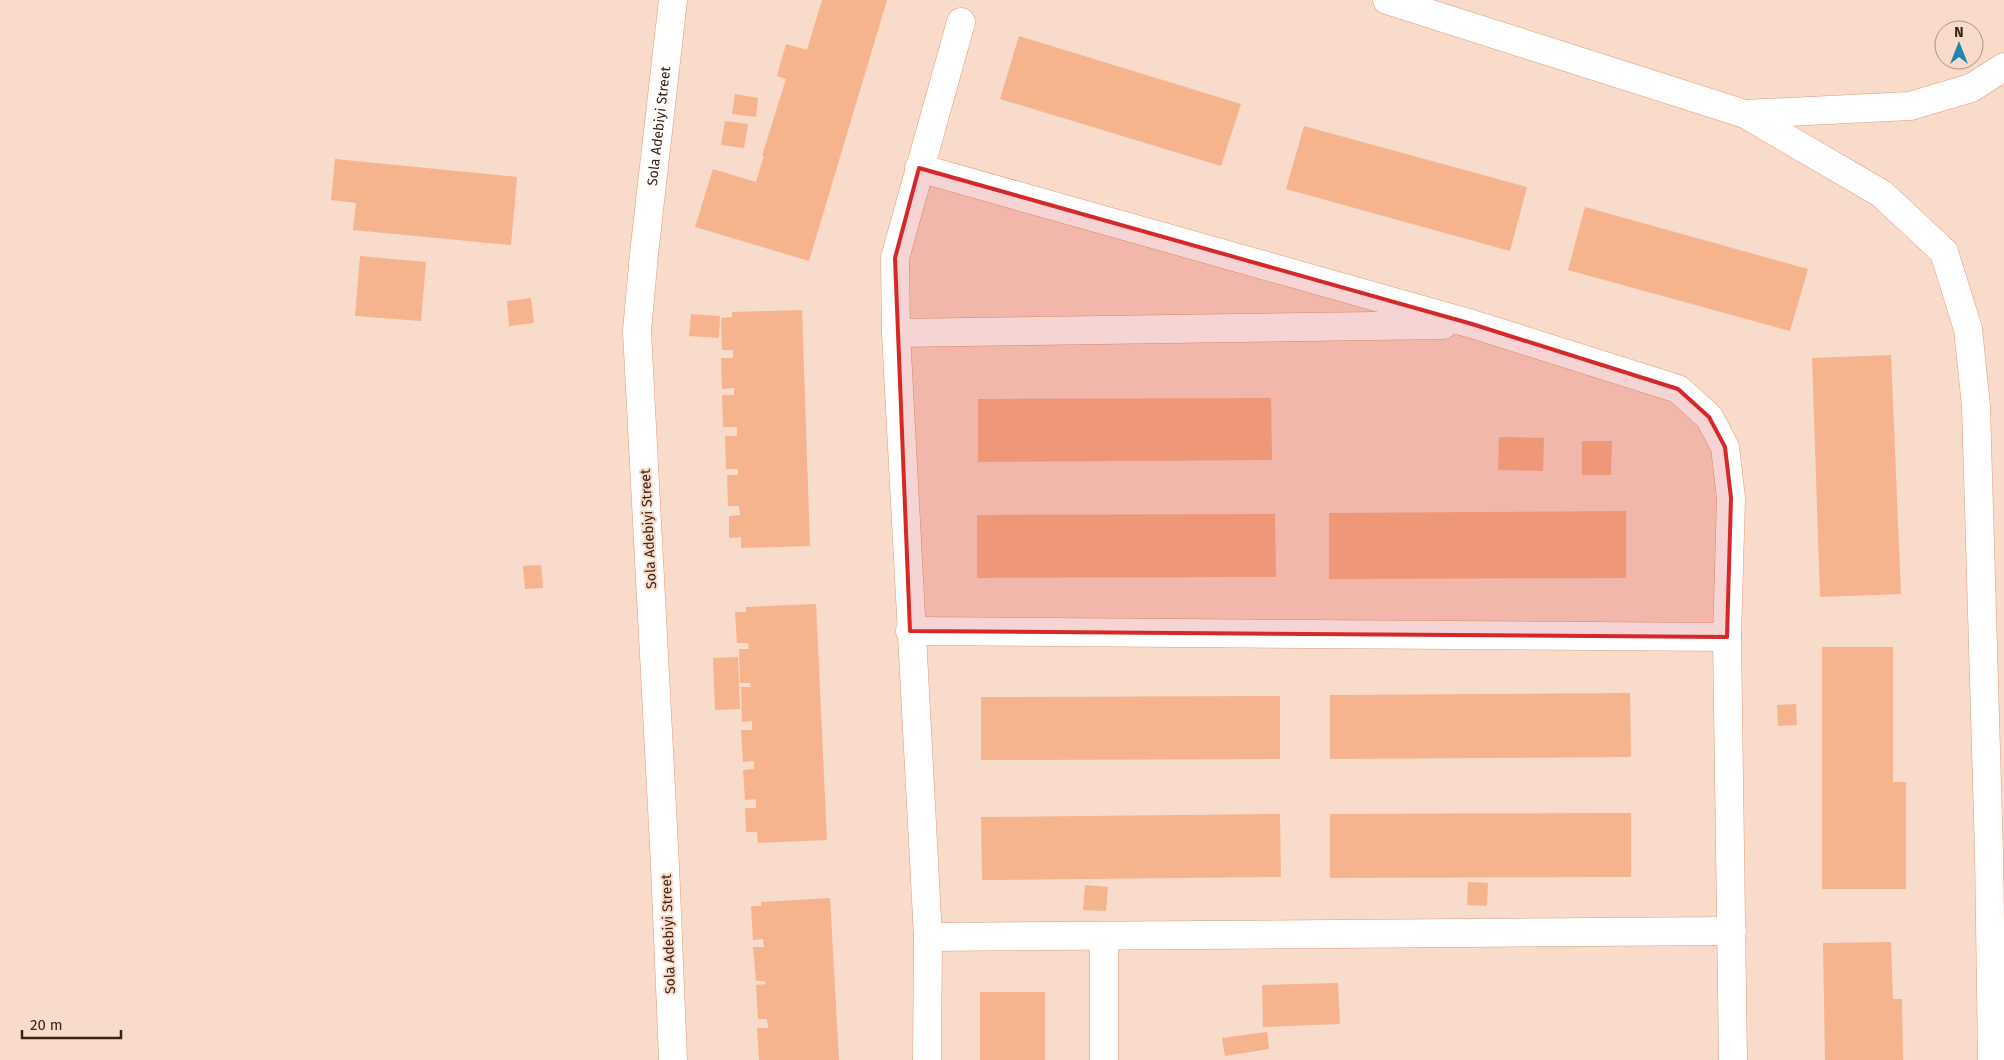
<svg xmlns="http://www.w3.org/2000/svg" width="2004" height="1060" viewBox="0 0 2004 1060" font-family="'Fira Sans',sans-serif">
<style>
.building{fill:#f5b38e}
.lines{fill:none;stroke-linecap:round;stroke-linejoin:round}
.minor-casing{stroke:#df9c76;stroke-width:29}
.minor{stroke:#fff;stroke-width:28}
.marked{fill:#d62828;fill-opacity:0.2;stroke:#d62828;stroke-width:4;stroke-linejoin:round}
.labels{text-anchor:middle;stroke-width:4;stroke-linejoin:round;paint-order:stroke}
.street-label{font-size:14px;fill:#3c2213;stroke:#f8dbcb}
</style>
<rect width="100%" height="100%" fill="#f8dbcb"/>
<!-- building -->
<g class="building">
<polygon points="822,0 887,0 809,261 695,227 713,169 756,182 764,156 762,156 786,79 777,76 786,44 807,50"/>
<polygon points="1019,36 1241,104 1221,166 1000,99"/>
<polygon points="735,94 758,98 756,117 732,114"/>
<polygon points="725,121 748,124 744,148 721,145"/>
<polygon points="1304,126 1527,187 1510,251 1286,189"/>
<polygon points="335,159 517,177 511,245 353,230 356,203 331,200"/>
<polygon points="1585,207 1808,269 1790,331 1568,270"/>
<polygon points="360,256 426,262 421,321 355,316"/>
<polygon points="531,298 534,323 509,326 507,301"/>
<polygon points="802,310 810,546 741,548 741,537 729,538 729,516 740,515 739,506 728,506 727,475 738,475 738,469 726,469 725,436 737,436 737,427 723,427 722,395 734,395 734,388 722,389 721,358 733,358 733,350 722,350 721,318 732,317 732,312"/>
<polygon points="691,314 720,316 719,338 689,336"/>
<polygon points="1891,355 1901,594 1820,597 1812,358"/>
<polygon points="1271,398 1272,460 978,462 978,399"/>
<polygon points="1499,437 1544,438 1543,471 1498,470"/>
<polygon points="1582,441 1612,441 1611,475 1582,475"/>
<polygon points="1626,511 1626,578 1329,579 1329,513"/>
<polygon points="1275,514 1276,577 977,578 977,515"/>
<polygon points="541,565 543,588 525,589 523,566"/>
<polygon points="816,604 827,840 758,843 757,832 746,832 745,808 756,808 756,799 745,800 743,770 754,769 754,761 743,762 741,730 752,730 752,721 742,722 741,687 751,687 750,683 740,683 739,649 749,649 748,643 737,643 735,612 746,612 746,607"/>
<polygon points="1822,647 1893,647 1893,782 1906,782 1906,889 1822,889"/>
<polygon points="738,657 740,709 715,710 713,658"/>
<polygon points="1630,693 1631,757 1330,759 1330,695"/>
<polygon points="1280,696 1280,759 981,760 981,697"/>
<polygon points="1796,704 1797,725 1778,726 1777,705"/>
<polygon points="1631,813 1631,877 1330,878 1330,814"/>
<polygon points="1280,814 1281,877 982,880 981,817"/>
<polygon points="1468,882 1488,883 1487,906 1467,905"/>
<polygon points="1085,885 1108,887 1106,911 1083,910"/>
<polygon points="830,898 839,1060 759,1060 757,1028 768,1028 767,1019 758,1019 756,985 766,984 765,981 756,981 753,947 764,947 763,939 753,940 751,906 761,906 761,902"/>
<polygon points="1891,942 1893,999 1902,999 1903,1060 1825,1060 1823,943"/>
<polygon points="1338,983 1340,1024 1263,1027 1262,985"/>
<rect x="980" y="992" width="65" height="68"/>
<polygon points="1267,1032 1269,1049 1225,1056 1222,1038"/>
</g>
<g class="lines">
<defs>
<g id="minor">
<polyline points="1387,0 1745,114 1882,194 1944,252 1968,329 1976,406 1989,853 1992,1060"/>
<polyline points="1745,114 1910,106 1971,88 2004,67"/>
<polyline points="919,168 1472,324 1678,389 1709,417 1725,447 1731,498 1727,637 1733,1060"/>
<polyline points="896,333 1443,325"/>
<polyline points="910,631 1727,637"/>
<polyline points="1104,936 1104,1060"/>
<polyline points="928,937 1732,931"/>
<path id="s1" d="M 673,1060 L 665,865 L 637,331 L 644,254 L 673,0"/>
<polyline points="927,1060 928,937 896,333 895,258 961,22"/>
</g>
</defs>
<!-- minor casing -->
<use href="#minor" class="minor-casing"/>
<!-- minor -->
<use href="#minor" class="minor"/>
</g>
<!-- marked area -->
<path class="marked" d="M 919,168 L 1472,324 L 1678,389 L 1709,417 L 1725,447 L 1731,498 L 1727,637 L 910,631 L 895,258 Z"/>
<g class="labels">
<!-- street labels -->
<g class="street-label">
<text dy="5" stroke="none"><textPath href="#s1" startOffset="936">Sola Adebiyi Street</textPath></text>
<text transform="translate(648 529) rotate(-93)" y="5">Sola Adebiyi Street</text>
<text transform="translate(668 934) rotate(-92)" y="5">Sola Adebiyi Street</text>
</g>
</g>
<!-- north arrow -->
<g transform="translate(1959 45)"><circle r="24" fill="#f8dbcb" stroke="#ad9181"/>
<path d="M0-4L9 19L0 12L-9 19Z" fill="#1f86af"/>
<text y="-8" font-size="14" font-weight="bold" text-anchor="middle" fill="#3c2213">N</text>
</g>
<!-- scale -->
<path d="M22 1030v8h99v-8" fill="none" stroke="#3c2213" stroke-width="2.5"/>
<text x="30" y="1030" font-size="15" fill="#3c2213" stroke="#f8dbcb" stroke-width="4" paint-order="stroke">20 m</text>
</svg>
